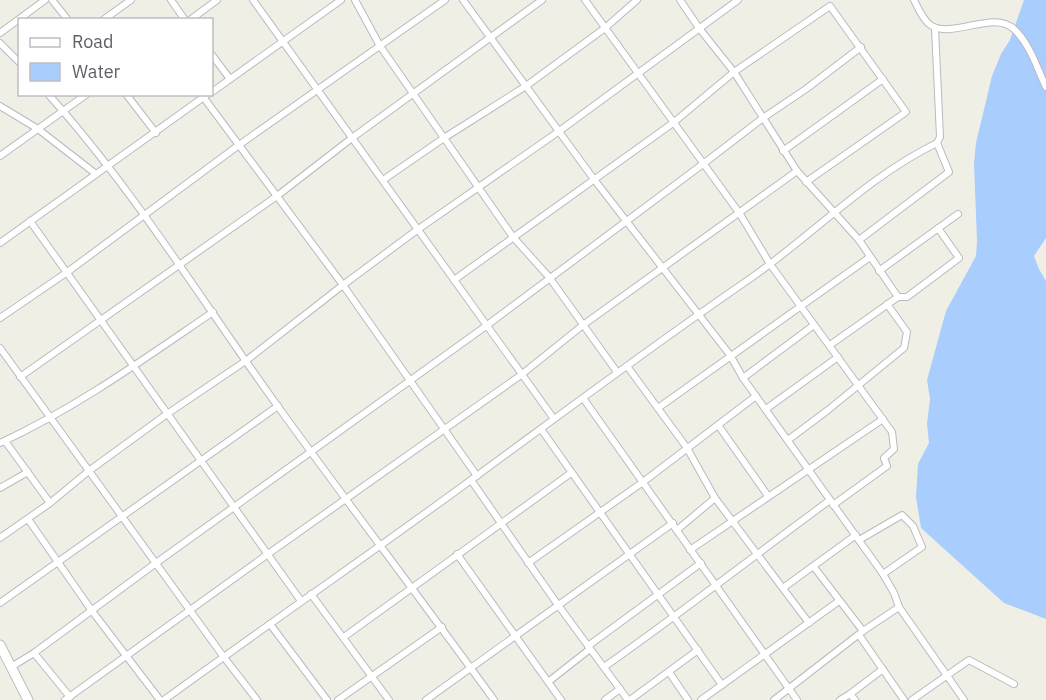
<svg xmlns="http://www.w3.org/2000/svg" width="1046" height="700" viewBox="0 0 1046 700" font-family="'IBM Plex Sans',sans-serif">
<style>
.water{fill:#a9cdfd}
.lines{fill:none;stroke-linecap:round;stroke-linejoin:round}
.street-casing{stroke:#b9bac0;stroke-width:8}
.secondary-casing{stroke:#bcbdc3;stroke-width:11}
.street{stroke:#fff;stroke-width:6}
.secondary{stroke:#fff;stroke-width:9}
</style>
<rect width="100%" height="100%" fill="#f0efe6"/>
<!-- water -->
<polygon class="water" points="1024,0 1046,0 1046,238 1034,256 1039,269 1046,281 1046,619 1004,603 921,528 916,497 918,464 929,443 927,424 930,399 927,380 946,311 976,256 977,241 974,163 976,143 992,76 1001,54 1010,40"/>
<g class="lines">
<defs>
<g id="street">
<polyline points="52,0 68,20"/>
<polyline points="171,0 185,20"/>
<polyline points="253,0 554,419"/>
<polyline points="355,0 380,46 513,237 549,277 617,372"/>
<polyline points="463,0 593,178 730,355 743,378 883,574 894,593 899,607 964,700"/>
<polyline points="585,0 740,214 770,264 892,432 894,449 884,458 887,466 833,505"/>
<polyline points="680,0 699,28 734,72 797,171 859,240 898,297"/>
<path d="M 914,0 C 918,8 922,18 929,24 C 950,41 993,9 1014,29 C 1030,44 1037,68 1046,87"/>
<polyline points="103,20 131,0"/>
<polyline points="190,20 217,0"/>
<polyline points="0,33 45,0"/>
<polyline points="0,43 20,63"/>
<polyline points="212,55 230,79"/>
<polyline points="212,92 341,0"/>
<path d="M 48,94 C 135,191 203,303 279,408 C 350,506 423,602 494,700"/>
<polyline points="126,94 156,133"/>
<polyline points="204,98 343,285 477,476"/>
<polyline points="0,106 38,129 96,174"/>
<polyline points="783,151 883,79"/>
<polyline points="0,156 87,94"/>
<polyline points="383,180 444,138 526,86 605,28 637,0"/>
<polyline points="30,221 301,601"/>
<polyline points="859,240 949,172 937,143"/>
<polyline points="0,243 208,94"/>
<polyline points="879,271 958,214"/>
<polyline points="454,280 673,123 734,72 830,6 906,112 806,182"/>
<polyline points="0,318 66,273 239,145 445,0"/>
<polyline points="830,345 898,297 907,297 959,258 938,228"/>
<polyline points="0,348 223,656 257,700"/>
<polyline points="627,366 687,448 715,498 809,623"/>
<polyline points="20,377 277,196 352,138 542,0"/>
<polyline points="743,378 814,325"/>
<polyline points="583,398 797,700"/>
<polyline points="658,408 870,257"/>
<polyline points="766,409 838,357"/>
<polyline points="718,425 768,496"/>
<polyline points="541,429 722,685"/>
<polyline points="788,440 828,410 904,348 907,332 887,304"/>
<polyline points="5,441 50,503"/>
<path d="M 0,443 C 76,408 144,359 213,312"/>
<polyline points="471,480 558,605 628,700"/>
<polyline points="0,488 28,472"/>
<polyline points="28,519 92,611 160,700"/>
<polyline points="677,530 715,498"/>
<polyline points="0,538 50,503 90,470 167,414 247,360 343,285 417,230 558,132 738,0"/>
<polyline points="859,540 902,515 913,526 922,547 883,574"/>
<polyline points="690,550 883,419"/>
<polyline points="457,554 561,700"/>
<polyline points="528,563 643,482 756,396"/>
<polyline points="814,567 863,631"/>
<polyline points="783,588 856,535"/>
<polyline points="311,594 389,700"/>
<polyline points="0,603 278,406"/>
<polyline points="270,624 327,700"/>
<polyline points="859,635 904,700"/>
<polyline points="344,637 571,473"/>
<polyline points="588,646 701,563"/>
<polyline points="34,653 70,697"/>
<polyline points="11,667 34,653 156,563 486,326 703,164 763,118 806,89 861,47"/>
<path d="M 604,667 C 681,613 754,556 830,500"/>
<polyline points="669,672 688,700"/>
<polyline points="548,682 590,649"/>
<polyline points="850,694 883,669"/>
<polyline points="65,700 268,554 521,375 583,325 797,171"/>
<path d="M 164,700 C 266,626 370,554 471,480 C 564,412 656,343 751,278 C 814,234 867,177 937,143 L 940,137 L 935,28"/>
<polyline points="338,700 442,627"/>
<polyline points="426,700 673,523"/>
<polyline points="605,700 620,689"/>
<polyline points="630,700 698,650"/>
<polyline points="701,700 839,601"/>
<polyline points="774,700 863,631 899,607"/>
<polyline points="840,700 850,694 855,700"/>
<polyline points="912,700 969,660 1014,684"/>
</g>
<polyline id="secondary" points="0,645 28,700"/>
</defs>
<!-- street casing -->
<use href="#street" class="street-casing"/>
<!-- secondary casing -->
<use href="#secondary" class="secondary-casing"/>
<!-- street -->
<use href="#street" class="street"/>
<!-- secondary -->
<use href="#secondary" class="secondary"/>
</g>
<!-- legend -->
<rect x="18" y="18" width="195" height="78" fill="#ffffff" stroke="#bfbfc2" stroke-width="1.5"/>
<rect x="30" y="38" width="30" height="9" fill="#ffffff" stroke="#bfbfc2" stroke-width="1.5"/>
<text x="72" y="48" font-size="18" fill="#5e6066">Road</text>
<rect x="30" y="63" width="30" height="18" fill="#a9cdfd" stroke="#bfbfc2" stroke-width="1.5"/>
<text x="72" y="78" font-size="18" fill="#5e6066">Water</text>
</svg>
